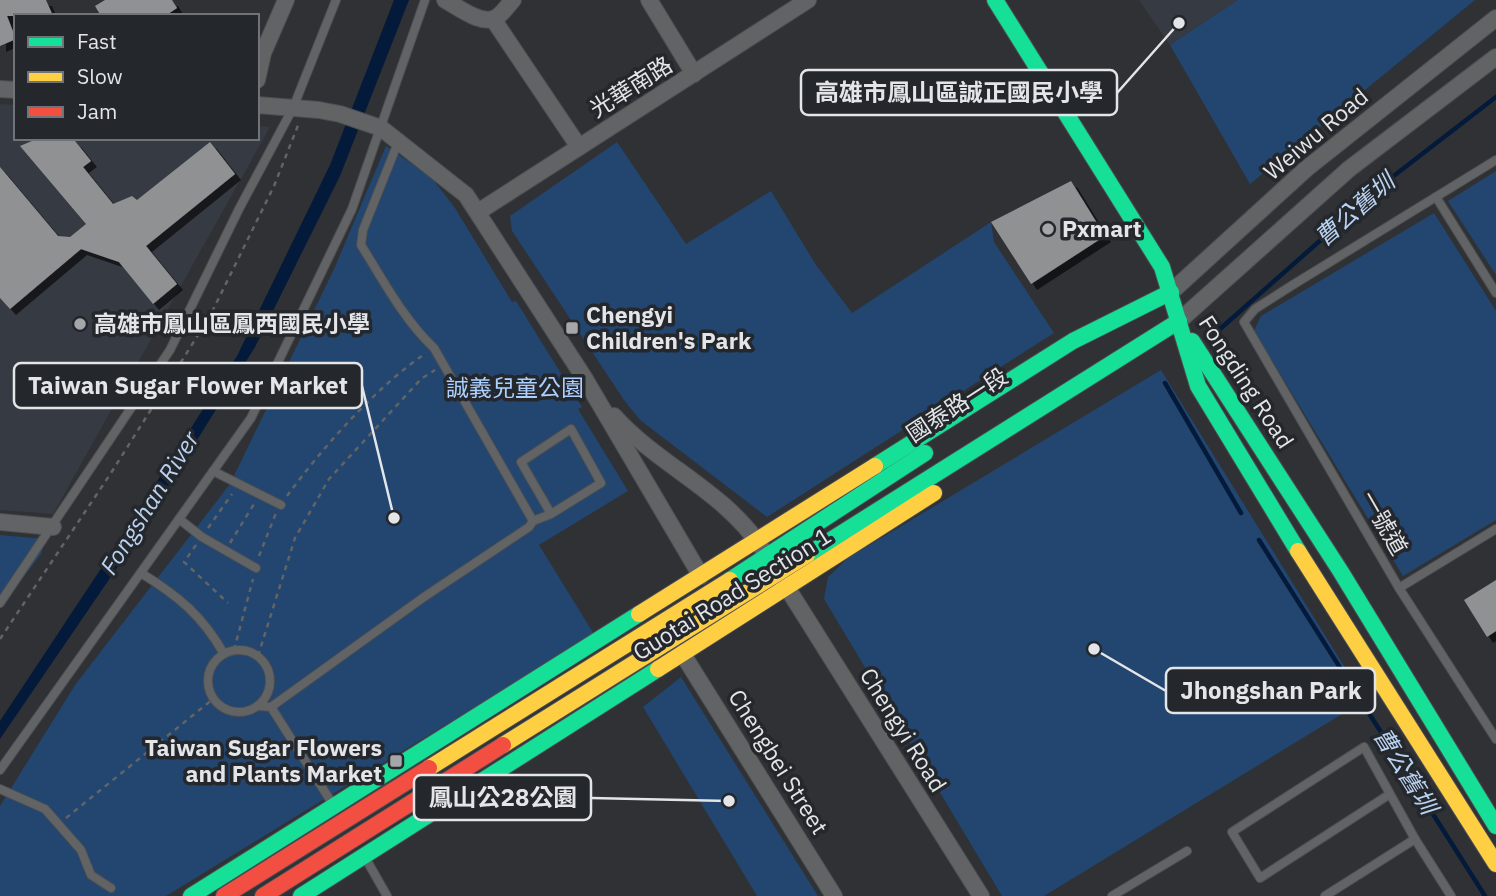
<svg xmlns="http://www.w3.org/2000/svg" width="1496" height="896" viewBox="0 0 1496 896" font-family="'IBM Plex Sans','Noto Sans TC',sans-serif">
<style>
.built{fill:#363b43}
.green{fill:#224670}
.water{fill:#041a3b}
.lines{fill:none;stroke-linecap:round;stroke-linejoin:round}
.stream{stroke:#041a3b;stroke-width:4.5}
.building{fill:#8f9193;filter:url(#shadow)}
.lane-casing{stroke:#4c4e51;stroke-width:10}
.street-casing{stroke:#4c4e51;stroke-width:18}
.fast-casing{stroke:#4c4e51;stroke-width:18}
.slow-casing{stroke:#4c4e51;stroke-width:18}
.jam-casing{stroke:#4c4e51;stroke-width:18}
.path{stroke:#626365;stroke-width:2.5;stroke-dasharray:5 5;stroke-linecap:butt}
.lane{stroke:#626365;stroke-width:8}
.street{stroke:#626365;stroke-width:16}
.fast{stroke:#16e098;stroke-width:16}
.slow{stroke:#ffcf43;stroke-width:16}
.jam{stroke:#f24e42;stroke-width:16}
.poi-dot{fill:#a4a6a9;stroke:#24272b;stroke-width:2.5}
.labels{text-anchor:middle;stroke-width:7;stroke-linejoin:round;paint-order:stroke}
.street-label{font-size:23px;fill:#e3e5e8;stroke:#24272b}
.poi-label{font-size:23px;font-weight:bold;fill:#e3e5e8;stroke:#24272b;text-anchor:start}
.park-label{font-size:23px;fill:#abcffe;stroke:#24272b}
.water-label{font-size:24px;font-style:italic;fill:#bad2f1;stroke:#24272b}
.leader{fill:none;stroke:#e3e5e8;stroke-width:2.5}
.callout-dot{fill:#e3e5e8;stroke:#24272b;stroke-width:2.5}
.callout{fill:#24272b;stroke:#e3e5e8;stroke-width:2.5}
.callout-label{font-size:24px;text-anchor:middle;font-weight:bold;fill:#e3e5e8}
</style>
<defs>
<filter id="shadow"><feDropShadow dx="6" dy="6" stdDeviation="0" flood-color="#0009"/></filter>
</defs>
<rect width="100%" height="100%" fill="#2f3134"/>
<!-- built -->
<g class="built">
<polygon points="1139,0 1238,0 1170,45"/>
<polygon points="0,104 16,105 16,138 257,138 257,126 270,127 53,514 0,510"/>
</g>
<!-- green -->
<g class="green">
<polygon points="1238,0 1475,0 1250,184 1170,45"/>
<polygon points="617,142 686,244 771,191 816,265 852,313 991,222 994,242 1054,333 767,517 640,420 624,400 512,231 510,216"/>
<polygon points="386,146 431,177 455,208 512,302 516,301 582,407 578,409 628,491 539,545 594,634 166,896 0,896 0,806 75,685 230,484 335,267"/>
<polygon points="1496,171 1496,275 1448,201"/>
<polygon points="1434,213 1496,311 1496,520 1403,576 1254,331 1261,316"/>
<polygon points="1161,370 1365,700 1044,896 1002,896 824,599 828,577 848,558"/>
<polygon points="0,535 46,539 41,554 0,608"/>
<polygon points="681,677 818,896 757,896 643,707"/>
</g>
<!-- water -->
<polygon class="water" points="394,0 409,0 340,176 255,347 121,562 0,739 0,721 104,564 237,356 330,165"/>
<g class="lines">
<!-- stream -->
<g class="stream">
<polyline points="1220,329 1391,178 1496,97"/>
<polyline points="1165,383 1241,513"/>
<polyline points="1259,540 1485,896"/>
</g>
</g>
<!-- building -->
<g class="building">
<polygon points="0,0 46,0 53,16 7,16 16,39 0,46"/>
<polygon points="105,0 172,0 177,8 165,16 101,16 95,6"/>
<polygon points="39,138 53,138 56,141 66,138 75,141 91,161 83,167 113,204 132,196 137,200 210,142 235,174 146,246 177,284 153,304 119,262 81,249 10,309 0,298 0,167 58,236 70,237 86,224 20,146"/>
<polygon points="1071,181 1105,236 1031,284 991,222"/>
<polygon points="1496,580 1496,631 1487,637 1464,600"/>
</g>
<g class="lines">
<defs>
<g id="lane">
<path d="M 399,140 L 363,230 L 361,245 C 383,280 404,320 434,348 L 533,521"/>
<polyline points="1496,160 1291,286 1255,309 1244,322 1399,588 1496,739"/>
<polyline points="1436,197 1496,293"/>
<polyline points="213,471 281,505"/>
<polyline points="179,519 202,537 256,568"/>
<path d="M 141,573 C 178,596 202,615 224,654"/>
<polyline points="1399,588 1496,529"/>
<polyline points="0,603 170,350 239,209 293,108 336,0"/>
<circle cx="239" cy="681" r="31"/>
<polyline points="259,706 271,707 332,803"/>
<polyline points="271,707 424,597 529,527 533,521 551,514 601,483 571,429 521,462 551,514"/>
<polyline points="0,770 251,418 352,209 425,0"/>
<polyline points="0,789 45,809 81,850 91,875 111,888"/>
<polyline points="1390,794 1260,878 1232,832 1364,747 1415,839 1451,896"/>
<polyline points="366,859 387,896"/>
<polyline points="1112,896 1187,851"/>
<polyline points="1325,896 1415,839"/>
</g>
<g id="street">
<path d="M 445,0 C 458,7 483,27 497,17 C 503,13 508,5 513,0"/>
<polyline points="649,0 694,74"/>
<polyline points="493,19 579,147"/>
<polyline points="257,80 263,53 286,0"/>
<polyline points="0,89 16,90"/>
<polyline points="257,105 319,110 340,114 381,128 466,195 585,379 701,576"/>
<polyline points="478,212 808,0"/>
<polyline points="1171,292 1306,169 1496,18"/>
<polyline points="1179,321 1349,169 1496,57"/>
<path d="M 614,416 C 658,465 724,491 761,547"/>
<polyline points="0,522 53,527"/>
<polyline points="781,578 981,896"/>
<polyline points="682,653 834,896"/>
</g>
<g id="fast">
<polyline points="995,0 1162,267 1198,386 1298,551"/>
<polyline points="1192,341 1341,572 1496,826"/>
<polyline points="875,466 1073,341 1171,292"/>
<polyline points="807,555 1179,321"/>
<polyline points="730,580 925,453"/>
<polyline points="191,896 639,614"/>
<polyline points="301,896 658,669"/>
</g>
<g id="slow">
<polyline points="1298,551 1496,864"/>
<polyline points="639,614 875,466"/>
<polyline points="658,669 934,493"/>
<polyline points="503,745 807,555"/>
<polyline points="429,768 730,580"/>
</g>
<g id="jam">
<polyline points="224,896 429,768"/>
<polyline points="263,896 503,745"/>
</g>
</defs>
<!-- lane casing -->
<use href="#lane" class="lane-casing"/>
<!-- street casing -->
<use href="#street" class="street-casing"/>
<!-- fast casing -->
<use href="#fast" class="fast-casing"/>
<!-- slow casing -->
<use href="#slow" class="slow-casing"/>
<!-- jam casing -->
<use href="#jam" class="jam-casing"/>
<!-- path -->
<g class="path">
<path d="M 287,496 C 323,447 376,387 426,353"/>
<polyline points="208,528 232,494"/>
<polyline points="230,543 254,504"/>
<polyline points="196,545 184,562 228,603"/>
<polyline points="259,556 276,513"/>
<polyline points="0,639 111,473 210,316 274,186 299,123"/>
<polyline points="234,650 253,579"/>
<polyline points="258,656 295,538 329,479 421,379 435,370"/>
<polyline points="66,818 213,699"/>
</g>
<!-- lane -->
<use href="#lane" class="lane"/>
<!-- street -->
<use href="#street" class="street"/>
<!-- fast -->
<use href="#fast" class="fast"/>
<!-- slow -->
<use href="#slow" class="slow"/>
<!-- jam -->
<use href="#jam" class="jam"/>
</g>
<!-- markers -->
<g class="poi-dot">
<circle cx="1048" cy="229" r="7"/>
<circle cx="80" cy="324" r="7"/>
<rect x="565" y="321" width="14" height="14" rx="3.5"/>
<rect x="389" y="754" width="14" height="14" rx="3.5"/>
</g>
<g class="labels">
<!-- street labels -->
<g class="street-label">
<text transform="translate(631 87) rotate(-32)" y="8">光華南路</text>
<text transform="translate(1316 134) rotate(-40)" y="8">Weiwu Road</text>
<text transform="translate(1246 382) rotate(57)" y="8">Fongding Road</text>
<text transform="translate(957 405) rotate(-33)" y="8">國泰路一段</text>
<text transform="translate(1384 523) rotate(60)" y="8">一號道</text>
<text transform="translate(732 594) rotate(-32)" y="8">Guotai Road Section 1</text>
<text transform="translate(903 730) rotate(58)" y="8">Chengyi Road</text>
<text transform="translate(778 762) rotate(58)" y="8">Chengbei Street</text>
</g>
<!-- poi labels -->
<g class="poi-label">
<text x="1062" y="237">Pxmart</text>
<text x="586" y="323">Chengyi<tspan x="586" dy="26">Children's Park</tspan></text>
<text x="94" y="332">高雄市鳳山區鳳西國民小學</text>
<text x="382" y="756" text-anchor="end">Taiwan Sugar Flowers<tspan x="382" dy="26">and Plants Market</tspan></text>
</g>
<!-- park labels -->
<g class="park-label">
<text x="515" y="396">誠義兒童公園</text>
</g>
<!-- water labels -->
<g class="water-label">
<text transform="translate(1355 210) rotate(-41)" y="8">曹公舊圳</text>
<text transform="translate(150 503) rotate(-58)" y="8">Fongshan River</text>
<text transform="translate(1405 771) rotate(58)" y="8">曹公舊圳</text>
</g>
</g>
<!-- callouts -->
<path class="leader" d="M1179 23L1117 93M394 518L362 386M1094 649L1166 691M729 801L591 798"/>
<g class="callout-dot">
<circle cx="1179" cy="23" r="7"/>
<circle cx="394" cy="518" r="7"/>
<circle cx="1094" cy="649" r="7"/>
<circle cx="729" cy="801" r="7"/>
</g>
<g class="callout">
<rect x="801" y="70" width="316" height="45" rx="7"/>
<rect x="14" y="363" width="348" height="45" rx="7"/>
<rect x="1166" y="668" width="209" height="45" rx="7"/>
<rect x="414" y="775" width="177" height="45" rx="7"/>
</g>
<g class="callout-label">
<text x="959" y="101">高雄市鳳山區誠正國民小學</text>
<text x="188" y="394">Taiwan Sugar Flower Market</text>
<text x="1271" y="699">Jhongshan Park</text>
<text x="503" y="806">鳳山公28公園</text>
</g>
<!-- legend -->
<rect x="14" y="14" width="245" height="126" fill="#24272b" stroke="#707377" stroke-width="2"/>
<rect x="28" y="37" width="35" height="10" fill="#16e098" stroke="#707377" stroke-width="2"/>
<text x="77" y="49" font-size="21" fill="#e3e5e8">Fast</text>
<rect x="28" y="72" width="35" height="10" fill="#ffcf43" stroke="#707377" stroke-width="2"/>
<text x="77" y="84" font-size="21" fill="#e3e5e8">Slow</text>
<rect x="28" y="107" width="35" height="10" fill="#f24e42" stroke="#707377" stroke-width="2"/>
<text x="77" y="119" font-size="21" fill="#e3e5e8">Jam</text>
</svg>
